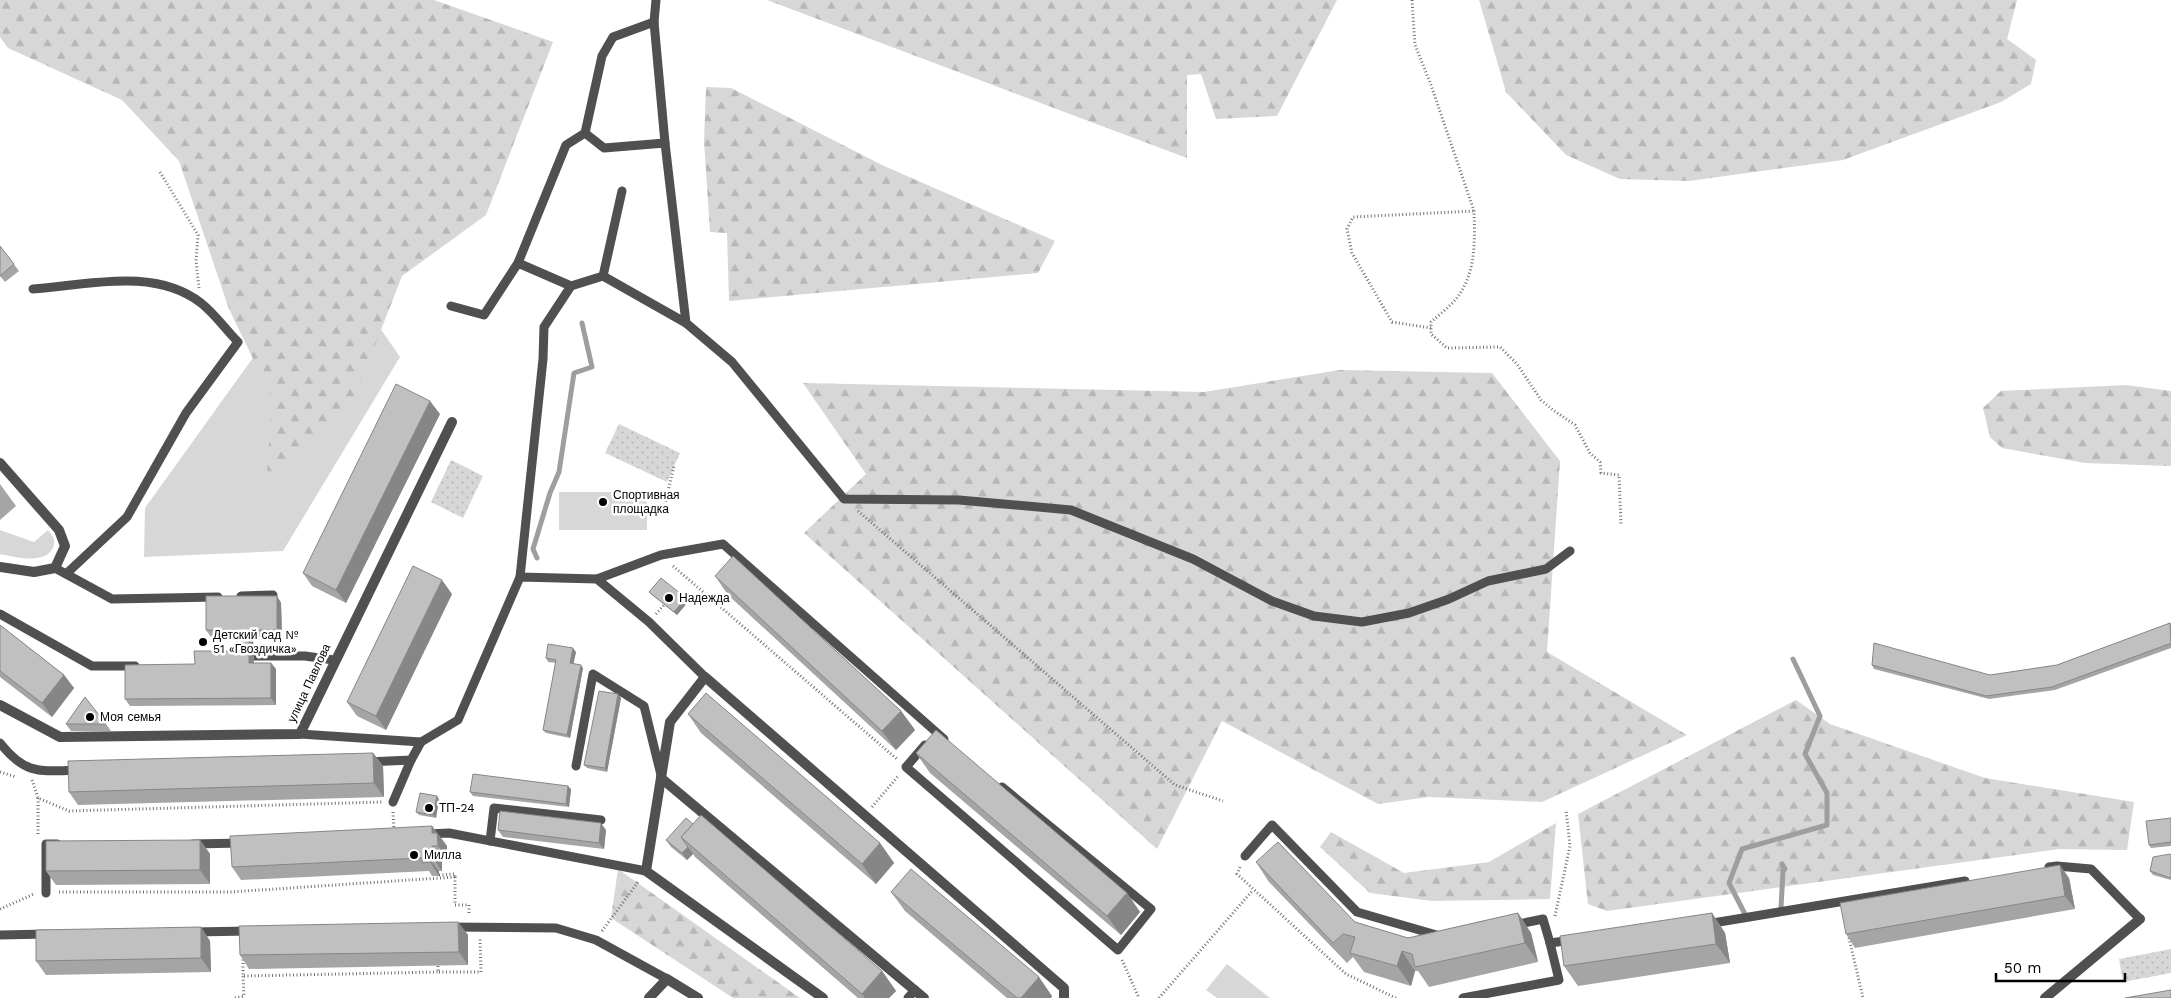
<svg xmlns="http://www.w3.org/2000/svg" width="2171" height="998" viewBox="0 0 2171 998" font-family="'Work Sans',sans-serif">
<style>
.green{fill:#d7d7d7}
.forest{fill:url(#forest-firs)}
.park{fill:url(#park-dots)}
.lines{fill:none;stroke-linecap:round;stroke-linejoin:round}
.stream{stroke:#9e9e9e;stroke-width:5}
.path{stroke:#727272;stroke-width:3;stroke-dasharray:1 2.5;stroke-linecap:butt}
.service{stroke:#505050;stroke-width:9}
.minor{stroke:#505050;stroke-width:10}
.wall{fill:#a5a5a5}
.shaded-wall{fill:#868686}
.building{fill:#c0c0c0;stroke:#868686}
.poi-dot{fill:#000;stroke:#fff;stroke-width:2}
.labels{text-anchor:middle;stroke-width:5;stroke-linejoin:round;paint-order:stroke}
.poi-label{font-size:12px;fill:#000;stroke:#fff;text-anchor:start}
.street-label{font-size:12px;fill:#000;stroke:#fff}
</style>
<defs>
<pattern id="forest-firs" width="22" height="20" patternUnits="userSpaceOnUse" patternTransform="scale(1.25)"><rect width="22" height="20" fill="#d7d7d7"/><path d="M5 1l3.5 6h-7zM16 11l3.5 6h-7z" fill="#b7b7b7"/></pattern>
<pattern id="park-dots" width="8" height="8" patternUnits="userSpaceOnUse" patternTransform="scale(1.25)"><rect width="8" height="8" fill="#d7d7d7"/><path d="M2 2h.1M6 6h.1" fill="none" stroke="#b7b7b7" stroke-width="1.8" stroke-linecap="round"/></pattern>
</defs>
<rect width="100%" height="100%" fill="#fff"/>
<!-- green -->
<g class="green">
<polygon points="278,323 380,328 400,357 283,551 144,557 145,508"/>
<rect x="559" y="492" width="88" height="38"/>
<path d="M 0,530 L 34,542 L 48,530 C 53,536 56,540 53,548 C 44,565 15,557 0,554 Z"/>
<polygon points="1227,964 1270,998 1217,998 1206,990"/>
</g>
<!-- forest -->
<g class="forest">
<polygon points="0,0 434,0 553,42 486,215 402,276 347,417 267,476 272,398 229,309 179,161 122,100 8,48 0,37"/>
<polygon points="767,0 1337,0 1277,116 1216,119 1201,74 1187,75 1187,158"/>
<polygon points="1479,0 2017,0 2007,39 2036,60 2031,84 2001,102 1843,160 1689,181 1620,179 1566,155 1506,92"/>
<polygon points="706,87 731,88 882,165 1055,241 1038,273 729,301 727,233 710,232 704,141"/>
<polygon points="1340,370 1492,373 1560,461 1547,652 1687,735 1542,802 1429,797 1378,804 1222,721 1157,849 804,533 866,474 803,383 1204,392"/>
<polygon points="2126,385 2171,391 2171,466 2085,463 2002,448 1990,437 1983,408 2001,391"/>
<polygon points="1796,700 1830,724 1985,778 2134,802 2127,850 2059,849 1607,911 1588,904 1578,814"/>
<polygon points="1556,823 1550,899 1432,901 1370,893 1320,847 1331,832 1404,873 1489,862"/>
<polygon points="618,869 800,998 733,998 611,918"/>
</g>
<!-- park -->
<g class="park">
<polygon points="619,424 680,453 667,482 605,453"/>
<polygon points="451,460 483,476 463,518 431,502"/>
<polygon points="2171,949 2171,973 2123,982 2119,959"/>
</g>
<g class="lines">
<!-- stream -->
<g class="stream">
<polyline points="537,558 533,549 550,493 559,472 574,373 592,367 582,323"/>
<polyline points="1781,908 1783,871 1785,869 1782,864"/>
<polyline points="1746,916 1729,883 1742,849 1827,825 1827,793 1805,754 1820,716 1793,659"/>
</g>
<!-- path -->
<g class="path">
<path d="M 1412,0 L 1415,45 L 1431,85 L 1474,211 C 1475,239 1476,271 1459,295 C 1452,305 1440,314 1431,322 L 1431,334 L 1447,348 L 1500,347 L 1517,364 L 1541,400 L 1553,410 L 1575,425 L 1590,453 L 1600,462 L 1601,473 L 1619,475 L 1621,525"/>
<polyline points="160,172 198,235 196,261 199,288"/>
<polyline points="1431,328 1392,322 1352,253 1347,229 1353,217 1474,211"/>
<polyline points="858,511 1175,785 1223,801"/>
<polyline points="663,512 674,466"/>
<polyline points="673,566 898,760"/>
<polyline points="656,614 664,605"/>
<polyline points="0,772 16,777"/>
<polyline points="32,780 38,798 69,811 382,802"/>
<polyline points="38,798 38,836"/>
<polyline points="872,807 899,775"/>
<polyline points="393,812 394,831"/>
<polyline points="1240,867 1237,874 1346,974 1396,998"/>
<polyline points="439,875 455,874 455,877"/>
<polyline points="455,877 455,905 469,905 469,915"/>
<polyline points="59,892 230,892 455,877"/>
<polyline points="0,909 34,894"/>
<polyline points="1555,916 1570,846 1566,810"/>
<polyline points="602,931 638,882"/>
<polyline points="1849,938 1863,998"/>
<polyline points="243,956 243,976 438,972"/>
<polyline points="1122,960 1139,998"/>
<polyline points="438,966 438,972 481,972 480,938"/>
<polyline points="235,998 244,996 243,976"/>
<polyline points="1159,998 1253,890"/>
</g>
<!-- service -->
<g class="service">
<polyline points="656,0 654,22 665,143"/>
<polyline points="585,133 604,148 665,143 686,323 732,362 844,499 959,500 1071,510 1193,559 1272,601 1314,616 1362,622 1409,613 1449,599 1488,581 1546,569 1570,551"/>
<polyline points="518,263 571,286 544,327 543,359 520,577"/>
<polyline points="603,276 686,323"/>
<polyline points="571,286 603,276 622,191"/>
<path d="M 33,289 C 88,285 154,267 201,303 C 215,314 226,330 238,342 L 186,413 L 127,517 L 66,574"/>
<polyline points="451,306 484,315 518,263 566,145 585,133 602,56 613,37 654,22"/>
<polyline points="55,568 112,599 218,597"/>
<polyline points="241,596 273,595"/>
<polyline points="0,614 92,666 135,666"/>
<polyline points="254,656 305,656 334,660"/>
<polyline points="705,677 649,622 597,579 661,555 723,544 944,739"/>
<polyline points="300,734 421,742 458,720 520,577 597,579"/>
<path d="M 0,743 C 26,776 41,771 80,770"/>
<polyline points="925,745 906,767 1118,950 1151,909 1002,787"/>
<polyline points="367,762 411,760 421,742"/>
<polyline points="576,766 593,674 644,706 661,775"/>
<polyline points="393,802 411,760"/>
<polyline points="427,834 449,833 646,871"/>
<polyline points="490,841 494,808 601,820"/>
<polyline points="193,844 242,843"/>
<polyline points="1245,856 1272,825 1357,912 1440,936"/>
<polyline points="2049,867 2057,866 2091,869 2140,919"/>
<polyline points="46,893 46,844 57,844"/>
<polyline points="1707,924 1965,881"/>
<polyline points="1514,925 1543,919 1550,943 1572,940"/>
<polyline points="450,927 556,928 596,940 667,979"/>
<polyline points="193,932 250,931"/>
<polyline points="0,935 47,934"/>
<polyline points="908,998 915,990"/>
<polyline points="1463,998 1559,980 1550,943"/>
</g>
<!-- minor -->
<g class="minor">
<polyline points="0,463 59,530 65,546 55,568 34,572 0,567"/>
<polyline points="0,705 60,737 300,734 452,422"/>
<polyline points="661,778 924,998"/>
<polyline points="649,998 667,979 698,998"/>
<polyline points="823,998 646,871 670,722 705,677 1064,988 1064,998"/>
<polyline points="2045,998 2140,919"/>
</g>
</g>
<!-- wall -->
<g class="wall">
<polygon points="0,246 19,271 5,282 0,276"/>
<polygon points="440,414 346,603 312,586 303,573"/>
<polygon points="0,484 16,506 0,520"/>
<polygon points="715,576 901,711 915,730 896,750 728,595"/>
<polygon points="649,592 688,602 677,615 652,595"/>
<polygon points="452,594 386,730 357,716 347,702"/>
<polygon points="277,596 281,603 282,637 253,637 254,663 271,663 276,669 276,705 130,706 125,699 195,664 237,651 236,637 211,637 206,630"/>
<polygon points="2171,623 2171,648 2055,690 1989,699 1874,669 1872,665 1990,675 2057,665"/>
<polygon points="0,625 64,675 74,688 52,717 0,677"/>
<polygon points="576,652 573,663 583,668 570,738 546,733 543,730 556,663 548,662 546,658"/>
<polygon points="618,694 621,698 607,772 587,768 584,765"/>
<polygon points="688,714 880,843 894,863 876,884 701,733"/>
<polygon points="66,724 106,724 111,731 71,731"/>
<polygon points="373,753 383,766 384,797 78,805 69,792"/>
<polygon points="916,753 1127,893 1140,912 1121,935 930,773"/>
<polygon points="571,789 569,807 473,796 470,792"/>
<polygon points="437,796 439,800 436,818 419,815 416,812"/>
<polygon points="2171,818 2171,846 2151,848 2149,845"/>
<polygon points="693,824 882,971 896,991 889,998 858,998 695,857 693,854 687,860 671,847 666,840"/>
<polygon points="432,826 447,846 447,860 442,860 442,871 439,871 439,876 432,876 429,871 241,880 232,867"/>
<polygon points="498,830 606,830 604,849 503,837"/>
<polygon points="200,840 210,854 210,884 56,885 46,871"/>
<polygon points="2171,855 2171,880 2153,875 2150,871"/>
<polygon points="1256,862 1355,922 1408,938 1518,913 1531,933 1538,962 1429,987 1418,971 1415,971 1411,986 1364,972 1353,957 1347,963 1269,882"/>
<polygon points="2069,878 2075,909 1855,948 1846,934"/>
<polygon points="891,892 1052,996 1051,998 1007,998 905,911"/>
<polygon points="1712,913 1725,933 1730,963 1578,986 1564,966"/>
<polygon points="458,922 468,935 468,965 249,969 240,955"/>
<polygon points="201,927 210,941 211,972 46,975 36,961"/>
</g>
<!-- shaded-wall -->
<g class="shaded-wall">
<polygon points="430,401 440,414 346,603 336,590"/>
<polygon points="442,580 452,594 386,730 376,716"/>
<polygon points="277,596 281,603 282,637 277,630"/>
<polygon points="686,598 688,602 677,615 674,612"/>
<polygon points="249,630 253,637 254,669 249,663"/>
<polygon points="573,648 576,652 573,666 570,663"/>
<polygon points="271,663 276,669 276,705 271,698"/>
<polygon points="581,665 583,668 570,738 567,735"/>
<polygon points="64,675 74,688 52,717 42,703"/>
<polygon points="618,694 621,698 607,772 605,768"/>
<polygon points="901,711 915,730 896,750 882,731"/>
<polygon points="373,753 383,766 384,797 374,783"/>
<polygon points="568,786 571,789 569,807 566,804"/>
<polygon points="437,796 439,800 436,818 433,815"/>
<polygon points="601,823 606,830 604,849 599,843"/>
<polygon points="432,826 447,846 447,860 438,846 432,833"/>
<polygon points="200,840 210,854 210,884 200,870"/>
<polygon points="880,843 894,863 876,884 862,864"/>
<polygon points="432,846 442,860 442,871 433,858"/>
<polygon points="688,847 693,854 687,860 682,853"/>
<polygon points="429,858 439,871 439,876 430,862"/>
<polygon points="2060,865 2069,878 2075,909 2065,896"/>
<polygon points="1127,893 1140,912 1121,935 1107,916"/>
<polygon points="1518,913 1531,933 1538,962 1525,943"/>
<polygon points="1712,913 1725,933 1730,963 1716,944"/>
<polygon points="458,922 468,935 468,965 459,952"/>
<polygon points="201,927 210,941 211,972 201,958"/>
<polygon points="1402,951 1415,971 1411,986 1397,966"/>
<polygon points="882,971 896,991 889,998 865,998 862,994"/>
<polygon points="1039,977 1052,996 1051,998 1021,998"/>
</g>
<!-- building -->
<g class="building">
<polygon points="0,246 14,264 0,276"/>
<polygon points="396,384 430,401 336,590 303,573"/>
<polygon points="733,556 901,711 882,731 715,576"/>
<polygon points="413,566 442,580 376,716 347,702"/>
<polygon points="661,578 686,598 674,612 649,592"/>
<polygon points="206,596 277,596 277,630 249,630 249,663 271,663 271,698 125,699 125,665 195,664 194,651 237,651 236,630 206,630"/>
<polygon points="2170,623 2171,644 2169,644 2052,687 1986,696 1872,665 1874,643 1990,675 2057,665"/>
<polygon points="0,625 64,675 42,703 0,671"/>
<polygon points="548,644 573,648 570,663 581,665 567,735 543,730 556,660 546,658"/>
<polygon points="599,691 618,694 605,768 584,765"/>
<polygon points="706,693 880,843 862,864 688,714"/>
<polygon points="85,697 106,724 66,724"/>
<polygon points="936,730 1127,893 1107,916 916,753"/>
<polygon points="373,753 374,783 69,792 68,761"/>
<polygon points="473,774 568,786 566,804 470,792"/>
<polygon points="420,793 437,796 433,815 416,812"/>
<polygon points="500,811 601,823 599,843 498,830"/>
<polygon points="701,815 882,971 862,994 681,837"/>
<polygon points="686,818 693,824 681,837 688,847 682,853 666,840"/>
<polygon points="2171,818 2171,842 2149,845 2146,821"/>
<polygon points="432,826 432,833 437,833 438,846 432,846 433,858 429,858 430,862 422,863 422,858 232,867 230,836"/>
<polygon points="200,840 200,870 46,871 46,841"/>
<polygon points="1278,842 1355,922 1408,938 1518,913 1525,943 1415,967 1412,954 1402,951 1397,966 1350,953 1355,937 1343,934 1333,943 1256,862"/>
<polygon points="2170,854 2171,855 2171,878 2150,871 2153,857"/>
<polygon points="2060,865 2065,896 1846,934 1840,903"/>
<polygon points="911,869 1039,977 1021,998 1017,998 891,892"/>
<polygon points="1712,913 1716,944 1564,966 1560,936"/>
<polygon points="458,922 459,952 240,955 239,926"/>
<polygon points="201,927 201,958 36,961 36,930"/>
<polygon points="2171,990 2171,998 2125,998"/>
</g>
<!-- markers -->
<g class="poi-dot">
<circle cx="603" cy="502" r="5"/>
<circle cx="669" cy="598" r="5"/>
<circle cx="203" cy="642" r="5"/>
<circle cx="90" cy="717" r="5"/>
<circle cx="429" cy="808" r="5"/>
<circle cx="414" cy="855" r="5"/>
</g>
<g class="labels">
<!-- poi labels -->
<g class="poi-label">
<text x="613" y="499">Спортивная<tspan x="613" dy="14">площадка</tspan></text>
<text x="679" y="602">Надежда</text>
<text x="213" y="639">Детский сад №<tspan x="213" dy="14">51 «Гвоздичка»</tspan></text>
<text x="100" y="721">Моя семья</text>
<text x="439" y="812">ТП-24</text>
<text x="424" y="859">Милла</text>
</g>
<!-- street labels -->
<g class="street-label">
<text transform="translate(309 683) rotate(-65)" y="4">улица Павлова</text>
</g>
</g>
<!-- scale -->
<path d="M1996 973v8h129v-8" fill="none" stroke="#000000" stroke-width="2.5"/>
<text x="2004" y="973" font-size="15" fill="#000000" stroke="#ffffff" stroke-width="4" paint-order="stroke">50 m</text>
</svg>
